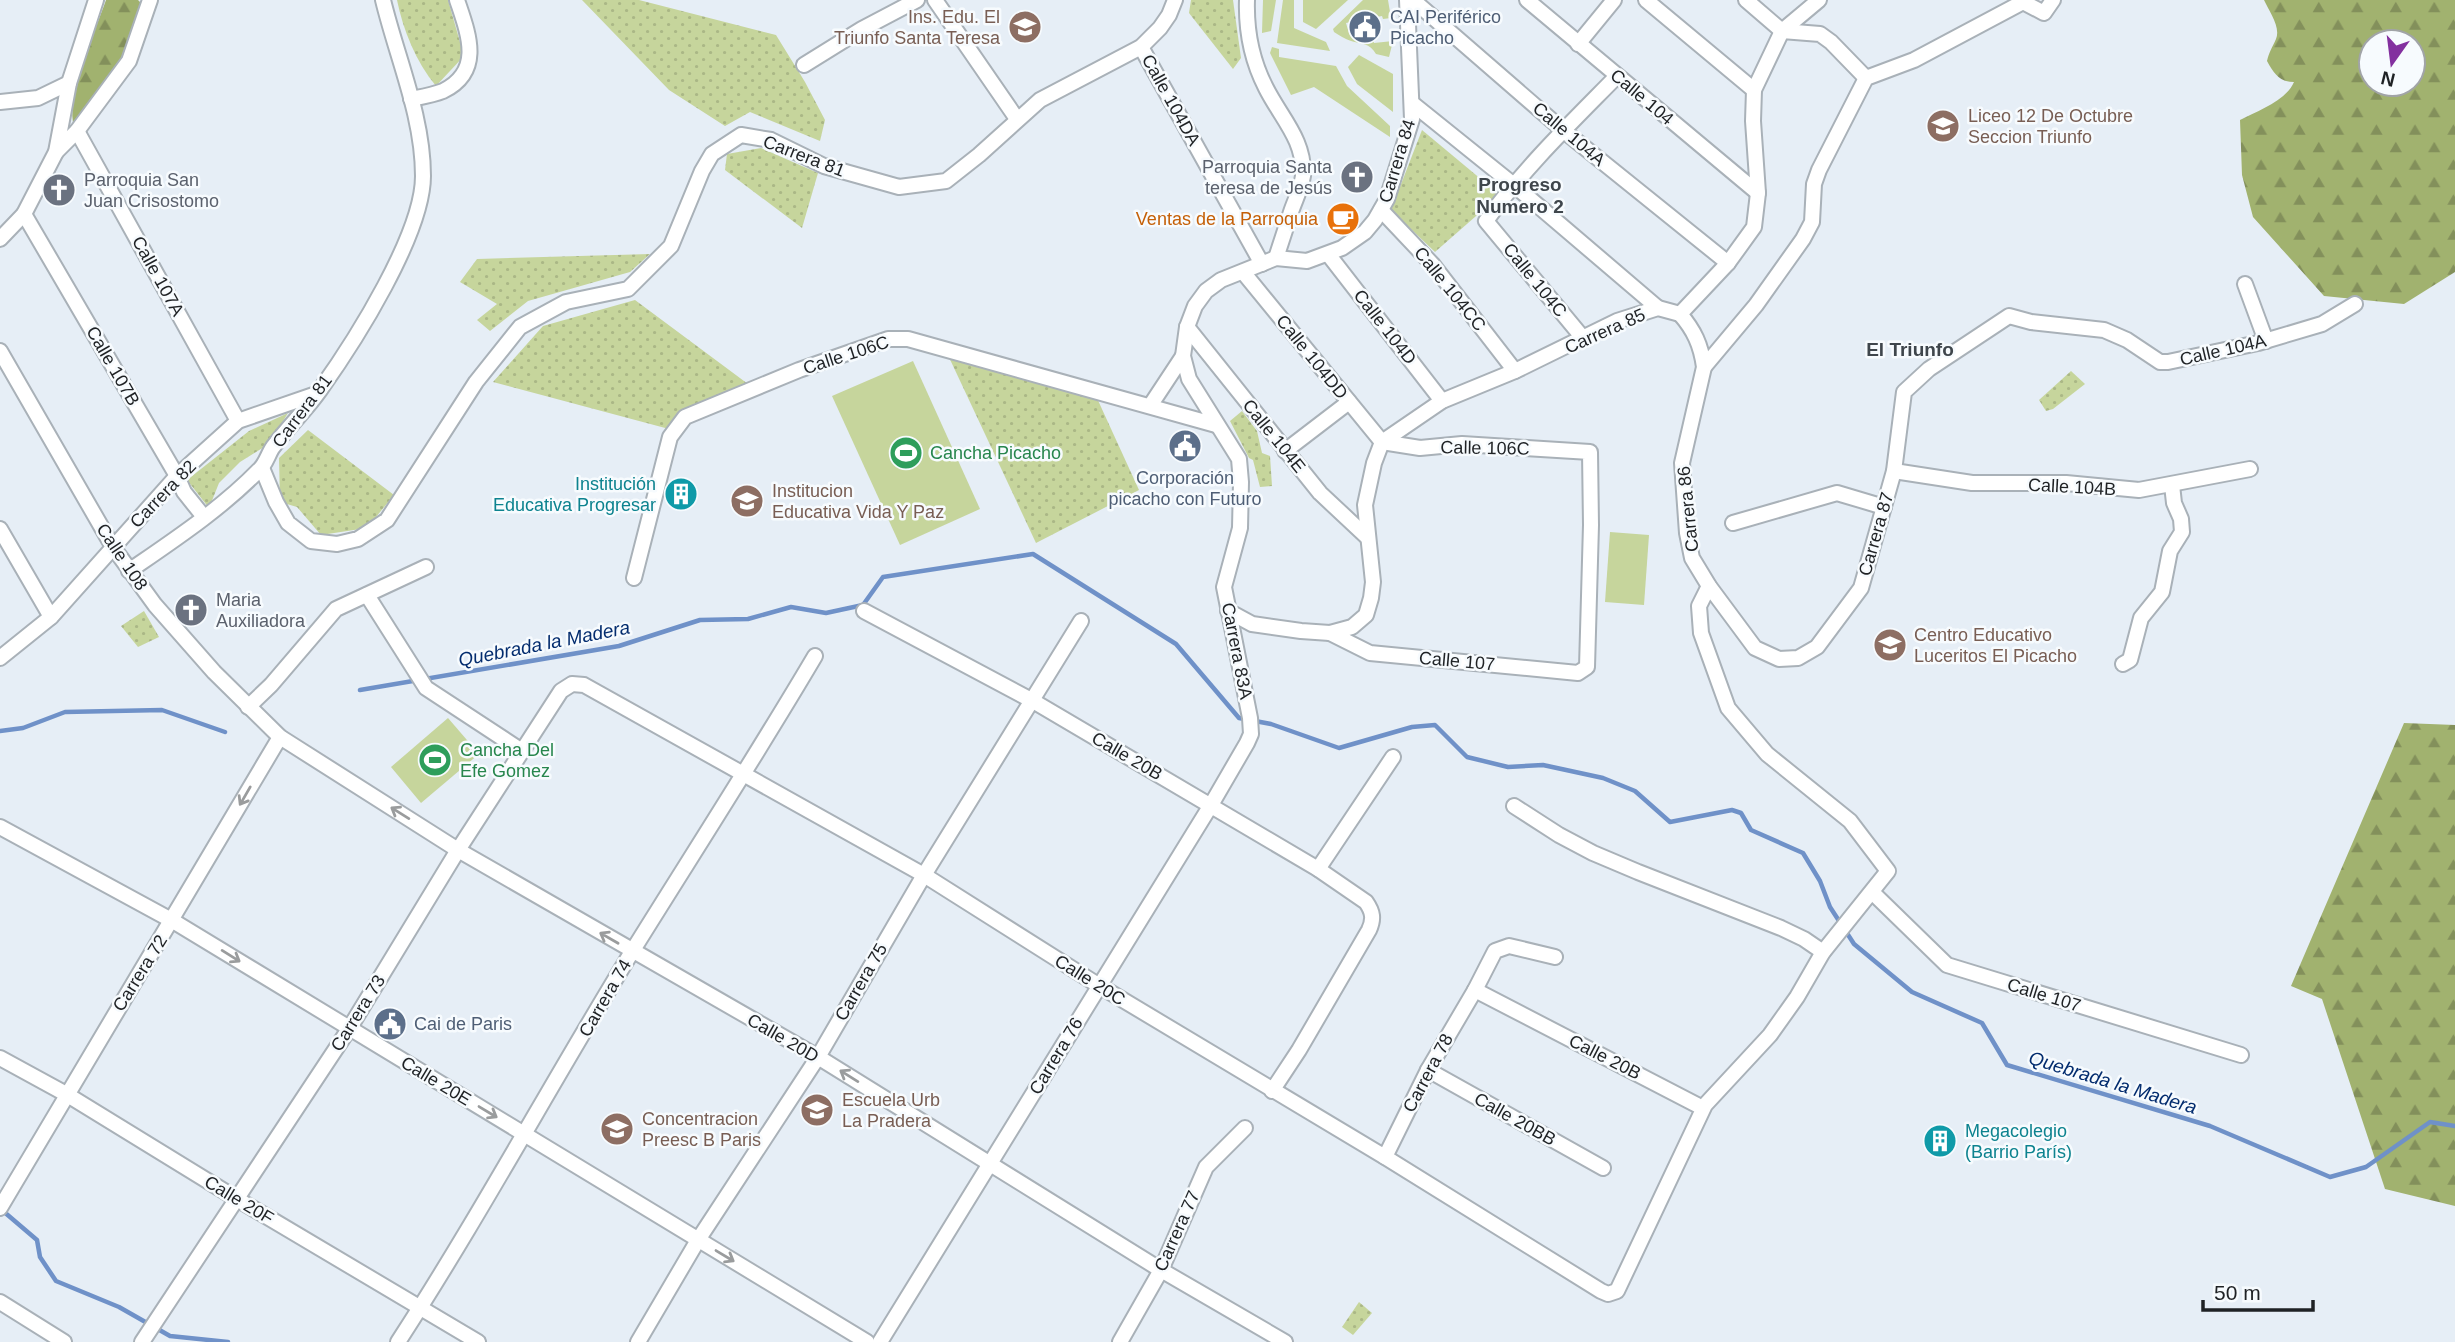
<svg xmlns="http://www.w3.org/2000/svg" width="2455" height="1342" viewBox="0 0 2455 1342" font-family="Helvetica,sans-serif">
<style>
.forest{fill:url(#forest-firs);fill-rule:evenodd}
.park{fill:url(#park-dots)}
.garden{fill:#c6d59c}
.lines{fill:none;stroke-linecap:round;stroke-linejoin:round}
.stream{stroke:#6f91c8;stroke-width:4.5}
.minor-casing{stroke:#a9b1b8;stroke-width:18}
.minor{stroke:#fff;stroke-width:14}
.oneway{stroke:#9a9c9d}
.labels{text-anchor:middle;stroke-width:5;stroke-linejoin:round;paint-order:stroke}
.education-label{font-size:18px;fill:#785e54;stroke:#f7fbfe;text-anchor:start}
.service-label{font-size:18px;fill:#4e5e75;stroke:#f7fbfe;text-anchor:start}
.street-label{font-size:18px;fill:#1f2225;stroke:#f7fbfe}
.worship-label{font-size:18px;fill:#5b616d;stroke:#f7fbfe;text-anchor:start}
.food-label{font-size:18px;fill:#c56008;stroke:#f7fbfe;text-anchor:end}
.leisure-label{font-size:18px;fill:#27864d;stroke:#f7fbfe;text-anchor:start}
.culture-label{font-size:18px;fill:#0d838f;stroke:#f7fbfe;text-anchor:end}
.neighbourhood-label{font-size:19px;font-weight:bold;fill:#3f464c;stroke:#f7fbfe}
.water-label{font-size:19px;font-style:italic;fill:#032c6e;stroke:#f7fbfe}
</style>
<defs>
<pattern id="forest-firs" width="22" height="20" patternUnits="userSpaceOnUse" patternTransform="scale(1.75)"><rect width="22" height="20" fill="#a1b26f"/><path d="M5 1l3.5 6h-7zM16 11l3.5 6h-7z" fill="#83905b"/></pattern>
<pattern id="park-dots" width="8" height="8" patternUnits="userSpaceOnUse" patternTransform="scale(1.75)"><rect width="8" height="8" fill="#c6d59c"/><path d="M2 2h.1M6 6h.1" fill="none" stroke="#aab786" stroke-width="1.8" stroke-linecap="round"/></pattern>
</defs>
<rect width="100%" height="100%" fill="#e6eef6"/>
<!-- forest -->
<g class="forest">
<path d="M 106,0 L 138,0 L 141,3 L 121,59 L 73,123 C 68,86 94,35 106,0 Z"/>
<path d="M 2264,0 L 2455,0 L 2455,272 L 2404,304 L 2324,296 L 2253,217 L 2242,175 L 2240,120 C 2257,111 2286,101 2294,82 C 2280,82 2274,74 2267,61 C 2269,52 2272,48 2276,39 C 2281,27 2269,11 2264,0 ZM 2371,42 L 2413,42 L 2413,84 L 2371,84 Z"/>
<polygon points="2404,723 2455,725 2455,1206 2385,1189 2322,999 2291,986"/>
</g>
<!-- park -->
<g class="park">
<path d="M 397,0 L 448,0 L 464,56 L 436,86 C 416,62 403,30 397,0 Z"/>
<polygon points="582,0 639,0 776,35 805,82 825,120 820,141 750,112 725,126 669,90"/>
<polygon points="1191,0 1233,0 1241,58 1233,69 1189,13"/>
<polygon points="1422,130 1500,195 1435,252 1391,210"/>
<polygon points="761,148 818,173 802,228 725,170 727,154"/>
<polygon points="650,254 630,272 528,301 490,331 477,320 497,304 460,282 477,259"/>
<polygon points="635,300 748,384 688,407 669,429 493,382 543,326"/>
<polygon points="947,353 1096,396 1139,490 1036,543"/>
<polygon points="2071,371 2085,384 2053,409 2046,411 2039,400"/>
<polygon points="1242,411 1257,431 1262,453 1270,456 1272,486 1260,487 1253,460 1249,458 1230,421"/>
<polygon points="288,413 269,444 240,462 219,483 209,508 187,480 249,431"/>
<polygon points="308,430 394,495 367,528 321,535 297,507 280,502 279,458"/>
<polygon points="144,611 159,637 138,647 121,626"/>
<polygon points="1359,1302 1372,1313 1353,1335 1342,1327"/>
</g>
<!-- garden -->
<g class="garden">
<polygon points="1263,0 1276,0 1271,31 1262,33"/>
<polygon points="1283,0 1294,0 1294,28 1326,42 1330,51 1277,43"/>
<polygon points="1303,0 1348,0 1316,29 1303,22"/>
<path d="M 1363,0 L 1388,0 L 1391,18 L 1383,19 L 1382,16 L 1346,23 L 1349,33 L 1372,33 L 1374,43 L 1393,41 L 1389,57 L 1376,54 C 1370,43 1361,44 1351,41 C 1345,39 1339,35 1334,32 L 1333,29 Z"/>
<polygon points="1272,47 1279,49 1279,57 1336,66 1347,86 1390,126 1390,137 1314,87 1291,95 1270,53"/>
<polygon points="1359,55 1393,74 1393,112 1357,84 1348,67"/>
<polygon points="913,361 980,509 900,545 832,396"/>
<polygon points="1610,532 1649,535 1644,605 1605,602"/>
<polygon points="448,718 479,754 421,803 391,767"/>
</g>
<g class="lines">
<!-- stream -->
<g class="stream">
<polyline points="360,690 619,646 700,620 748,619 791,607 826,613 863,605 883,577 1033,554 1176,644 1239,718 1271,724 1339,748 1412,727 1435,725 1467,757 1508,767 1543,765 1603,778 1635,791 1670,822 1732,810 1741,813 1751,830 1803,853 1820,881 1830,907 1854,944 1912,992 1982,1023 2007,1065 2210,1126 2330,1177 2366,1167 2430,1122 2455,1126"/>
<polyline points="0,731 23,728 65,712 162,710 225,732"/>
<polyline points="3,1211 37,1240 40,1257 56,1281 119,1307 170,1336 228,1342"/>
</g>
<defs>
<g id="minor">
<polyline points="935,0 1017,119"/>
<path d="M 1247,0 C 1246,31 1252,61 1266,88 C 1281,118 1305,140 1303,176 C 1301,189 1295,200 1291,212 C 1286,227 1281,243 1276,258"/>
<polyline points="1413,0 1564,131 1728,263"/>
<polyline points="1527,0 1758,193"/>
<polyline points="1646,0 1754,90"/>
<polyline points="1746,0 1782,31 1820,34 1831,42 1866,78"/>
<polyline points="1578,44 1614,0"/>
<polyline points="1141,47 1262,264"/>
<polyline points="804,65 862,29 917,0"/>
<path d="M 411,99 C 421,97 433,95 443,91 C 484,71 468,33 457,0"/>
<polyline points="0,102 38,98 69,83"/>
<polyline points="1413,104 1515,186 1658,308"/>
<polyline points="77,131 238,421"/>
<polyline points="56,152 77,131 129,61 150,0"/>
<polyline points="1381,210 1433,265 1515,371"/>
<polyline points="24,214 177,476 184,492 204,517"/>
<polyline points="0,239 24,214 56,152 69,83 96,0"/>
<polyline points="1328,254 1442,401"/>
<polyline points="1243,272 1382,442 1420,448 1462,444 1590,452 1591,525 1587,667 1578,673 1370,653 1330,633"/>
<polyline points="2245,284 2266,341"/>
<path d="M 1680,314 C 1694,330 1701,345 1704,367 L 1682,463 L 1687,533 L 1692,558 L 1709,586 L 1755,648 L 1779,659 L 1798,658 L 1817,647 L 1861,588 L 1894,471 L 1904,392 L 1929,369 L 2009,316 L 2031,322 L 2104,330 L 2127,340 L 2160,362 L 2168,362 L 2258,343 L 2322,324 L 2355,304"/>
<polyline points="1680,314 1728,263 1754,227 1758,193 1753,121 1754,90 1782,31 1819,0"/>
<polyline points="1187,327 1320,493 1368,538"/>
<path d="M 1583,338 L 1486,221 C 1523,169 1572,122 1617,76"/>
<polyline points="0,351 113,547 155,605 214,672 280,737 458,850 818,1057 1161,1270 1285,1342"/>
<polyline points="1704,367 1756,305 1803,239 1812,222 1814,184 1819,170 1866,78 1914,60 2023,2 2044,13 2053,0"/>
<polyline points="1150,406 1183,356"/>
<polyline points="1285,451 1349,402"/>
<polyline points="262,468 276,502 288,523 311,541 337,544 358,539 387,520 476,382 520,327 566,302 628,289 671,246 702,171 712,154 741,135 771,140 824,166 899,187 946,181 979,155 1040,100 1141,47 1160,28 1169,15 1175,0"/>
<polyline points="1894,471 1972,483 2066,483 2139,490 2250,469"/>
<polyline points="1733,523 1837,493 1884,507"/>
<polyline points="0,529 51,617"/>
<path d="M 129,571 C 174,540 221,509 259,470 C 266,464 268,454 273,447 C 288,427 306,410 320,390 C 355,341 423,234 423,176 C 423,116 397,58 383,0"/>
<polyline points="634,578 670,437 685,417 799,370 888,339 908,339 1216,425"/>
<polyline points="367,595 426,688 522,751"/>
<path d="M 864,611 L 1033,701 L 1318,869 L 1366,902 C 1373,912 1374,919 1369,930 L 1299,1050 L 1272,1091"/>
<polyline points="1228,611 1252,624 1301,631 1330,633 1352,627 1366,615 1371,598 1373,582 1365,505 1374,463 1382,442 1442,401 1515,371 1617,321 1658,308 1680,314"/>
<polyline points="0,658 51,617 177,476 238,421 316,394"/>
<polyline points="2123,664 2130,660 2141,618 2162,592 2170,551 2182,532 2181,519 2174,503 2172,485"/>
<polyline points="248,707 271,685 336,609 426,567"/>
<polyline points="1514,806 1559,835 1593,853 1638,872 1781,928 1804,939 1823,952"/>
<polyline points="0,827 173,921 867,1342"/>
<polyline points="1318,869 1393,757"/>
<polyline points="1872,892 1947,965 2241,1055"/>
<polyline points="1475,990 1697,1105"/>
<polyline points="0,1058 66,1094 237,1199 478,1342"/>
<polyline points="1428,1070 1603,1168"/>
<polyline points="1385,1157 1428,1070 1475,990 1495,951 1509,946 1555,957"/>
<polyline points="0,1208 280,737"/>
<polyline points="0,1302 64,1342"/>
<polyline points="142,1342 349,1029 458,850 561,691 572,684 584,685 924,875 1098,985 1385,1157 1601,1291 1608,1294 1617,1291 1705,1105 1770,1035 1797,997 1823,952 1888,871 1850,821 1767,754 1728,708 1701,633 1699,606 1709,586"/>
<path d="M 398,1342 C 481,1214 553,1080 633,950 C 694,852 756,756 815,656"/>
<polyline points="638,1342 698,1240 818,1057 924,875 1081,621"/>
<polyline points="880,1342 1211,805 1247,743 1251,734 1250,718 1224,587 1240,528 1241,482 1239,459 1189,379 1183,356 1187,327 1195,306 1206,291 1221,280 1276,258 1307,261 1342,248 1365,232 1375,220 1387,199 1412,119 1407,0"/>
<polyline points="1120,1342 1161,1270 1206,1167 1245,1128"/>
</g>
</defs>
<!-- minor casing -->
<use href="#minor" class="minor-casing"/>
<!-- minor -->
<use href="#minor" class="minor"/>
</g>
<!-- one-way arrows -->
<defs><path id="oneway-shaft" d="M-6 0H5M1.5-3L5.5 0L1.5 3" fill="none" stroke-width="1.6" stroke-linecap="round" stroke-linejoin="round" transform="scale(1.75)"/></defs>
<g class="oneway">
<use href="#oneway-shaft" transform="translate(245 796) rotate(120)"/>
<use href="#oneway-shaft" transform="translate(400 813) rotate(-148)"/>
<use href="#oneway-shaft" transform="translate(609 938) rotate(-150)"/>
<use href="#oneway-shaft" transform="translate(231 956) rotate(32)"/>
<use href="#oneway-shaft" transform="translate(849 1076) rotate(-148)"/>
<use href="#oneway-shaft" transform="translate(488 1112) rotate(31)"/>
<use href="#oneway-shaft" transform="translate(725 1256) rotate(31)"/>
</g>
<!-- icons -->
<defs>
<symbol id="school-disc" viewBox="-11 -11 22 22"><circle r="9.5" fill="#8d6e63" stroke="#f7fbfe"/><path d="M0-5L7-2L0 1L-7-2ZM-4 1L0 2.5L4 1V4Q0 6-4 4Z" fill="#fff"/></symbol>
<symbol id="civic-disc" viewBox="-11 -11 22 22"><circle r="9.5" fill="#5c6f8a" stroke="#f7fbfe"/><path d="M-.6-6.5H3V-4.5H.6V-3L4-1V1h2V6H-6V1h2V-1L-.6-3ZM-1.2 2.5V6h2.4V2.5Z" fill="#fff"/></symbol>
<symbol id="church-disc" viewBox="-11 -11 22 22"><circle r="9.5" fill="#6b7280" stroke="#f7fbfe"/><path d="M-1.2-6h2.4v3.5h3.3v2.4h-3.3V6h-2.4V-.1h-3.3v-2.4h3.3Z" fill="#fff"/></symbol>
<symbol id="cafe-disc" viewBox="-11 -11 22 22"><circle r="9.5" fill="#e8710a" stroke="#f7fbfe"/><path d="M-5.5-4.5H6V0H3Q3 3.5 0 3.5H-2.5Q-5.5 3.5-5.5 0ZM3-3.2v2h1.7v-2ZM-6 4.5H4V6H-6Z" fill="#fff"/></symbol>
<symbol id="stadium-disc" viewBox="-11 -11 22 22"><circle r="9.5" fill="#2e9e5b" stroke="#f7fbfe"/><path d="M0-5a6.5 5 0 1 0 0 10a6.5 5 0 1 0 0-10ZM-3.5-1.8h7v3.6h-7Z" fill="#fff"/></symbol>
<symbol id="building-disc" viewBox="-11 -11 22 22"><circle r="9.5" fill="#0f9aa8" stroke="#f7fbfe"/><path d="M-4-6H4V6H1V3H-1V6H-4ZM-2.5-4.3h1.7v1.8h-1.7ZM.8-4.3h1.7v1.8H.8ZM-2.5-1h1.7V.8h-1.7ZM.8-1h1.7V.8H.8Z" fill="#fff"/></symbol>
</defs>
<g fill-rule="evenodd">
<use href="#school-disc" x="1006" y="8" width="38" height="38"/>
<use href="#civic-disc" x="1346" y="8" width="38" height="38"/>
<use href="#school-disc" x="1924" y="107" width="38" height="38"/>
<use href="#church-disc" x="1338" y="158" width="38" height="38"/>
<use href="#church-disc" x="40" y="171" width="38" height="38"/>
<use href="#cafe-disc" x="1324" y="200" width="38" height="38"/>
<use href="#civic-disc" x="1166" y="427" width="38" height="38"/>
<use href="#stadium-disc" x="887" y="434" width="38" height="38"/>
<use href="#building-disc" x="662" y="475" width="38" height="38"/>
<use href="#school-disc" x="728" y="482" width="38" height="38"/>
<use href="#church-disc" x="172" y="591" width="38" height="38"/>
<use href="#school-disc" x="1871" y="626" width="38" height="38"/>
<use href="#stadium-disc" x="416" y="741" width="38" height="38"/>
<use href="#civic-disc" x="371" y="1005" width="38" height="38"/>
<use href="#school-disc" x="798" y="1091" width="38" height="38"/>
<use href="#school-disc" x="598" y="1110" width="38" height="38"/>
<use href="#building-disc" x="1921" y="1122" width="38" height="38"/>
</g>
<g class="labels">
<!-- education labels -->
<g class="education-label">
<text x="1000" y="23" text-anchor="end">Ins. Edu. El<tspan x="1000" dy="21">Triunfo Santa Teresa</tspan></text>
<text x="1968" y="122">Liceo 12 De Octubre<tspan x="1968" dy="21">Seccion Triunfo</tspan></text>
<text x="772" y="497">Institucion<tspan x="772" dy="21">Educativa Vida Y Paz</tspan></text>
<text x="1914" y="641">Centro Educativo<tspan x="1914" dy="21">Luceritos El Picacho</tspan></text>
<text x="842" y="1106">Escuela Urb<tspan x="842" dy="21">La Pradera</tspan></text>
<text x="642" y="1125">Concentracion<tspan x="642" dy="21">Preesc B Paris</tspan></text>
</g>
<!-- service labels -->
<g class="service-label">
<text x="1390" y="23">CAI Periférico<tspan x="1390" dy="21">Picacho</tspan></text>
<text x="1185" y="484" text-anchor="middle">Corporación<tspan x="1185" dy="21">picacho con Futuro</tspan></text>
<text x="414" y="1030">Cai de Paris</text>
</g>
<!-- street labels -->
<g class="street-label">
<text transform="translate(1642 97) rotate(40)" y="6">Calle 104</text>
<text transform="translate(1171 100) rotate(61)" y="6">Calle 104DA</text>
<text transform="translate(1569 134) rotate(40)" y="6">Calle 104A</text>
<text transform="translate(804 156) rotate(21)" y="6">Carrera 81</text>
<text transform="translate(1397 161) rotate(-73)" y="6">Carrera 84</text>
<text transform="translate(158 276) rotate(61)" y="6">Calle 107A</text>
<text transform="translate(1535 280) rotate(51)" y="6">Calle 104C</text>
<text transform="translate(1450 289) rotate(51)" y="6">Calle 104CC</text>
<text transform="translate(1385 327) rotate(52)" y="6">Calle 104D</text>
<text transform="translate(1605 331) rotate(-24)" y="6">Carrera 85</text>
<text transform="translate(2223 350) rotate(-13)" y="6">Calle 104A</text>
<text transform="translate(846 355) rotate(-18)" y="6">Calle 106C</text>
<text transform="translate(1312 357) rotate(51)" y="6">Calle 104DD</text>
<text transform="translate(113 366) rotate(60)" y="6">Calle 107B</text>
<text transform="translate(302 411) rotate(-53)" y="6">Carrera 81</text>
<text transform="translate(1274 436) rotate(51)" y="6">Calle 104E</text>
<text transform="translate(1485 448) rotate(1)" y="6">Calle 106C</text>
<text transform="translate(2072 487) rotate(3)" y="6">Calle 104B</text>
<text transform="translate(163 494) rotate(-46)" y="6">Carrera 82</text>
<text transform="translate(1688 509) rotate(-96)" y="6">Carrera 86</text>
<text transform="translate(1876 534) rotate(-74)" y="6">Carrera 87</text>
<text transform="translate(122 557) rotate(56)" y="6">Calle 108</text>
<text transform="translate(1237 651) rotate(79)" y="6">Carrera 83A</text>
<text transform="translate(1457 661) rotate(5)" y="6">Calle 107</text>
<text transform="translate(1127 756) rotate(30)" y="6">Calle 20B</text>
<text transform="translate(140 973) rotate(-58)" y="6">Carrera 72</text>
<text transform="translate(1090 980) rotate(32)" y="6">Calle 20C</text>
<text transform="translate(861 982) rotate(-60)" y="6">Carrera 75</text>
<text transform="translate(2044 995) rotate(17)" y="6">Calle 107</text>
<text transform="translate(605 998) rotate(-60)" y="6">Carrera 74</text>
<text transform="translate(358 1013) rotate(-58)" y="6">Carrera 73</text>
<text transform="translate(783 1038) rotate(30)" y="6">Calle 20D</text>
<text transform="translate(1056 1056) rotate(-59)" y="6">Carrera 76</text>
<text transform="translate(1605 1057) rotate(27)" y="6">Calle 20B</text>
<text transform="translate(1428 1073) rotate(-62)" y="6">Carrera 78</text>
<text transform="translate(436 1081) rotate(31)" y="6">Calle 20E</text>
<text transform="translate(1515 1119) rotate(29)" y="6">Calle 20BB</text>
<text transform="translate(239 1200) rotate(31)" y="6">Calle 20F</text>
<text transform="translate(1177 1231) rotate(-66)" y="6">Carrera 77</text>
</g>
<!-- worship labels -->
<g class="worship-label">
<text x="1332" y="173" text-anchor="end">Parroquia Santa<tspan x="1332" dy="21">teresa de Jesús</tspan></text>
<text x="84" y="186">Parroquia San<tspan x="84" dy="21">Juan Crisostomo</tspan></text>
<text x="216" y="606">Maria<tspan x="216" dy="21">Auxiliadora</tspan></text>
</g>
<!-- food labels -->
<g class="food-label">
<text x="1318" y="225">Ventas de la Parroquia</text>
</g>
<!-- leisure labels -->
<g class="leisure-label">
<text x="930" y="459">Cancha Picacho</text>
<text x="460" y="756">Cancha Del<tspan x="460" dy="21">Efe Gomez</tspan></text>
</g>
<!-- culture labels -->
<g class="culture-label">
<text x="656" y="490">Institución<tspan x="656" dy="21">Educativa Progresar</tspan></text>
<text x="1965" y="1137" text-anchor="start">Megacolegio<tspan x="1965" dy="21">(Barrio París)</tspan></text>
</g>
<!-- neighbourhood labels -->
<g class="neighbourhood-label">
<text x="1520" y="191">Progreso<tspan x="1520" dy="22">Numero 2</tspan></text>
<text x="1910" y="356">El Triunfo</text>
</g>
<!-- water labels -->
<g class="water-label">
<text transform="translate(544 643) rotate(-11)" y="7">Quebrada la Madera</text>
<text transform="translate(2113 1082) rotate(17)" y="7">Quebrada la Madera</text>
</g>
</g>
<!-- north arrow -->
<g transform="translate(2392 63) rotate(194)"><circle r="33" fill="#f7fbfe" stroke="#a1a4a7" stroke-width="2"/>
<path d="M0-5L12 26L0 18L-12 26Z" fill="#83309f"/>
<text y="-10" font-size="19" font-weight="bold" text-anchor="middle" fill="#1f2225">N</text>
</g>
<!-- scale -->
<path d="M2203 1300v10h110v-10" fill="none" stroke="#1f2225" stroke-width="3.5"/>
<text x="2214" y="1300" font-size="21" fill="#1f2225" stroke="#f7fbfe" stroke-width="5" paint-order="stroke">50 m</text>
</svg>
